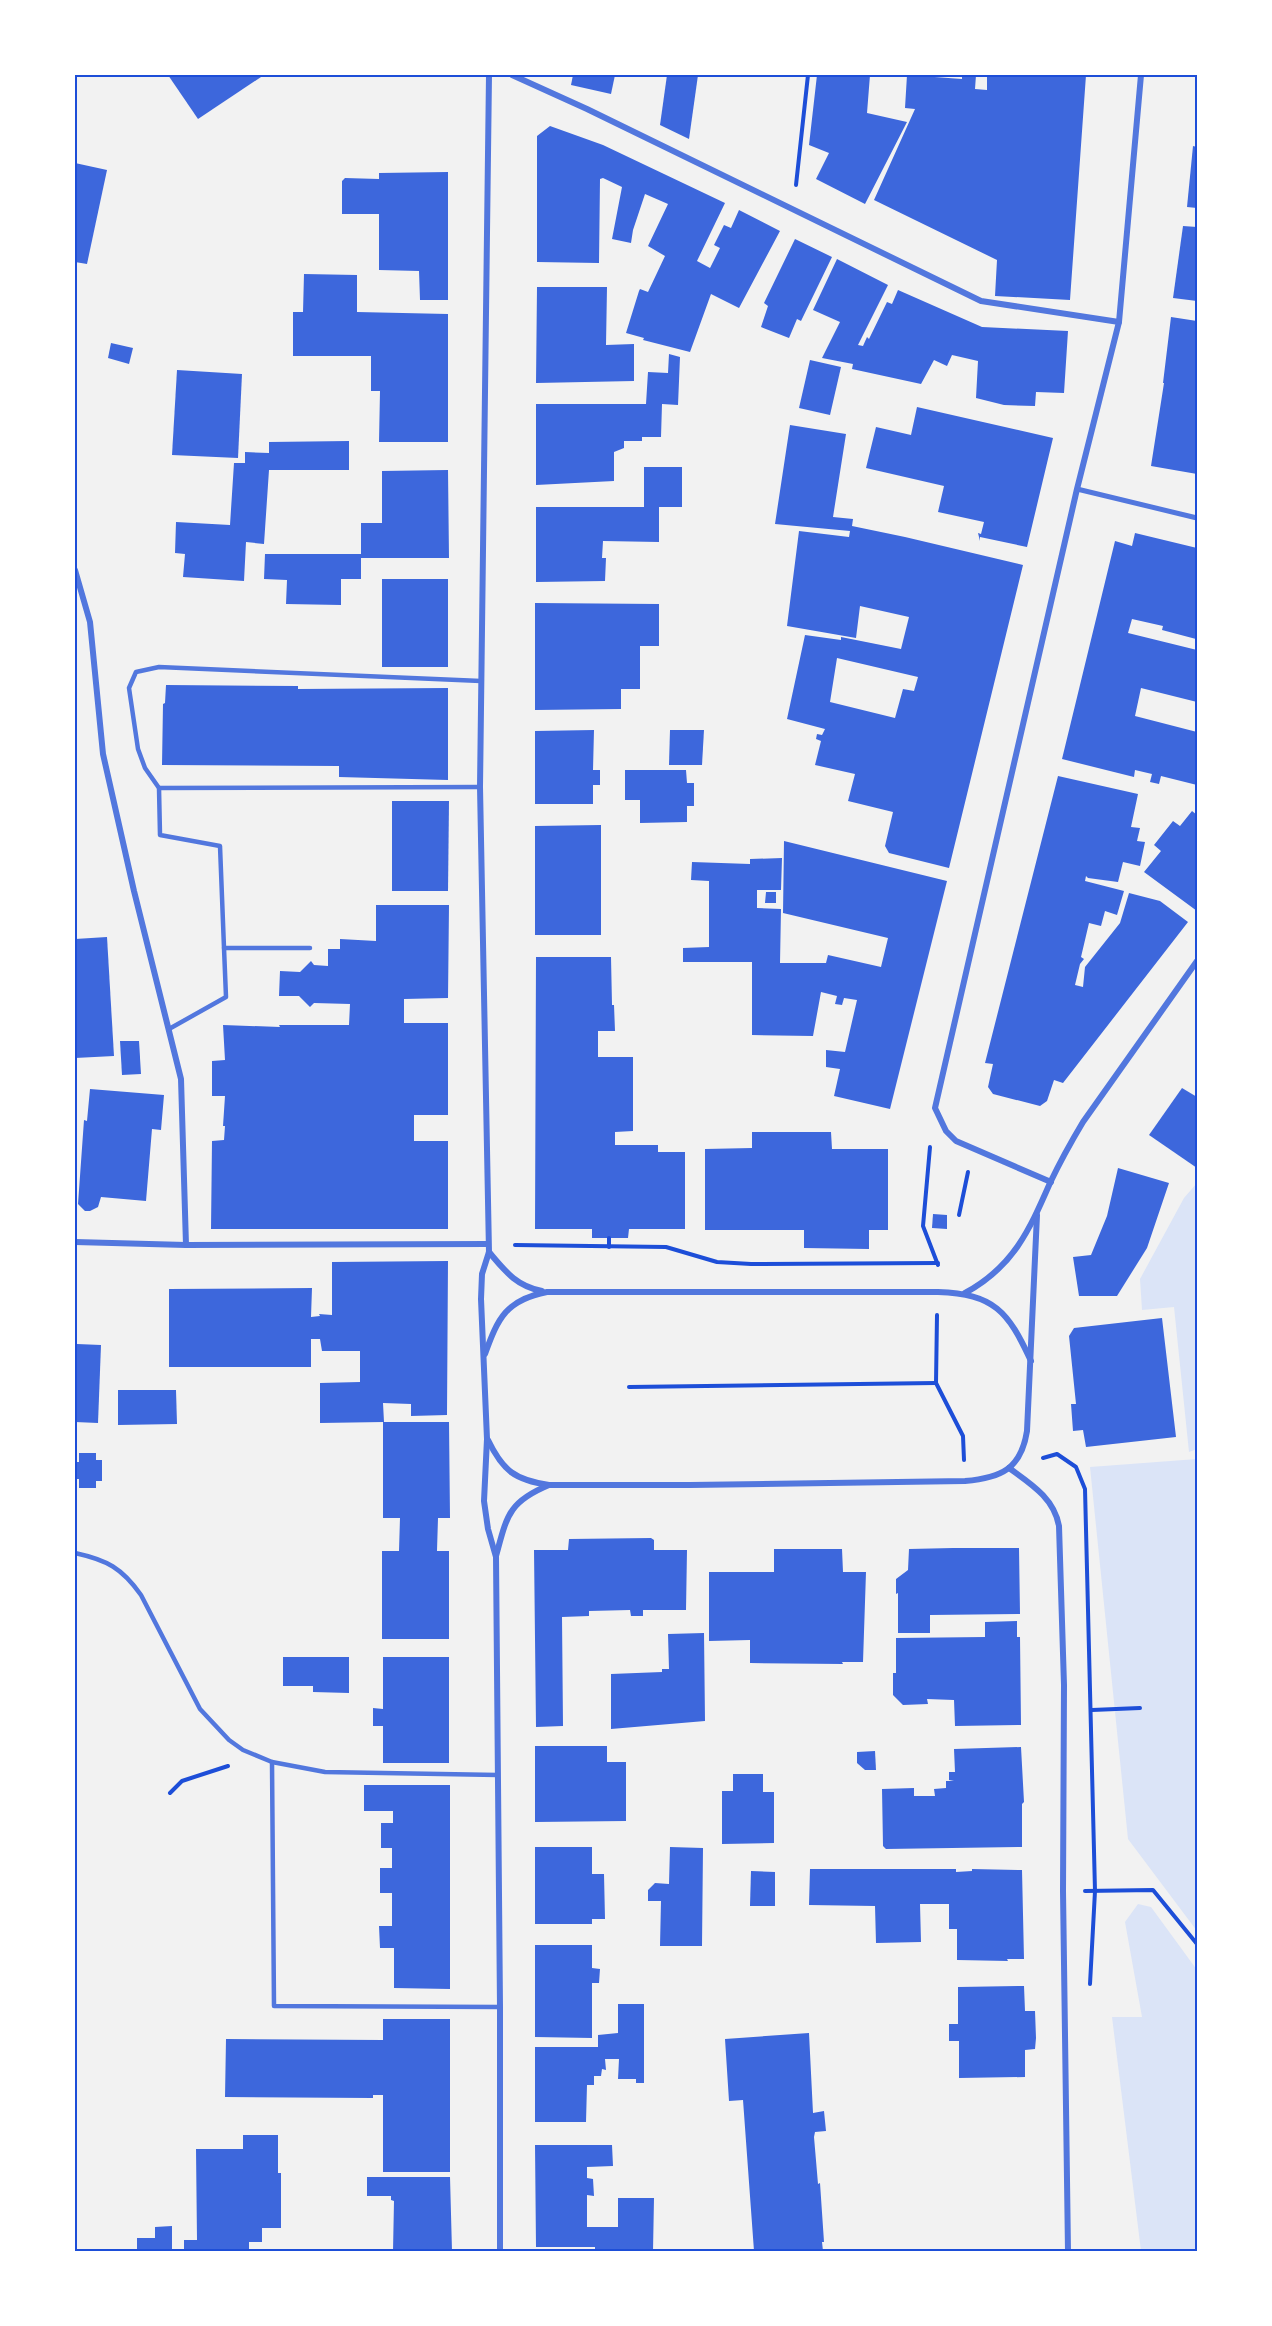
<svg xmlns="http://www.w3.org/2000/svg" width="1272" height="2326" viewBox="0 0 1272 2326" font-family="'Source Sans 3',sans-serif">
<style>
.green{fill:#dbe4f7}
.building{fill:#3d67dc;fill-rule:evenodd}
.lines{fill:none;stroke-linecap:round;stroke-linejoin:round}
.path{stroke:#1d4ed8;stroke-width:4}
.service{stroke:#5277de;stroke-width:4.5}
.pedestrian{stroke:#5277de;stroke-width:5}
.minor{stroke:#5277de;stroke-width:6}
.neatline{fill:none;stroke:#1d4ed8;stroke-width:2}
</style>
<rect width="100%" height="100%" fill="#f2f2f2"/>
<!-- green -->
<g class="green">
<polygon points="1197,1183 1197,1449 1189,1452 1174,1307 1142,1310 1140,1279 1184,1198"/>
<polygon points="1197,1459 1197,1931 1128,1839 1090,1467"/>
<polygon points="1138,1904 1151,1907 1197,1970 1197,2251 1141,2251 1112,2017 1142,2017 1125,1922"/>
</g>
<!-- building -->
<g class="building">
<polygon points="168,75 264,75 198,119"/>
<polygon points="573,75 615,75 611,94 571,85"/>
<polygon points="667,75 698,75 689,139 660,125"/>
<polygon points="817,75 870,75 867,113 907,122 865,204 816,179 829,153 809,145"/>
<polygon points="907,75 962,79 962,75 976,75 975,89 987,90 987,75 1086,75 1070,300 995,296 997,260 874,200 915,109 905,108"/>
<polygon points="550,126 603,145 725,203 697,261 710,268 720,248 714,245 724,225 731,228 739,210 780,231 739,308 711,294 690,352 643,340 644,338 626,333 639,291 640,289 648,292 665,256 648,246 668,204 645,194 633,230 631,243 612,239 622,187 603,178 600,179 599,263 537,262 537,136"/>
<polygon points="1193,146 1197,147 1197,208 1187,207"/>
<polygon points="75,163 107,170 87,264 75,262"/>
<polygon points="448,172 448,300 420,300 419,271 379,270 379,214 342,214 342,181 345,178 379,179 379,173"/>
<polygon points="1183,226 1197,227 1197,301 1173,298"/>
<polygon points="795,239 832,257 801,321 797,319 789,338 761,327 768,306 764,303"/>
<polygon points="837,259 888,285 858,345 863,346 867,337 869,339 887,302 892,304 898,290 982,327 1068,331 1064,393 1036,392 1035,406 1004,405 976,398 978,361 952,355 947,366 934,360 921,384 852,369 853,364 822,358 840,322 813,310"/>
<polygon points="304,274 357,275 357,312 448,314 448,442 379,442 380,391 371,391 371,356 293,356 293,312 303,312"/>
<polygon points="537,287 607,287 606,345 634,344 634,381 536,383"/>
<polygon points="1171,317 1197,321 1197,474 1151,466 1164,383 1163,383"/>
<polygon points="111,343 133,348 129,364 108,358"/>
<polygon points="669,354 680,357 678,405 662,404 661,437 642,437 642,441 624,441 624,448 614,452 614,481 536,485 536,404 646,404 648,372 668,373"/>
<polygon points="810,360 841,367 830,415 799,408"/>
<polygon points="177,370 242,374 238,458 172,455"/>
<polygon points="917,407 1053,438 1027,547 980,537 980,541 978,533 981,534 984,522 938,512 944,486 866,468 876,427 911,435"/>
<path d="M 790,425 L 846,434 L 833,517 L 853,519 L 852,526 L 905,537 L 1023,565 L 949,868 L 889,853 L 885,846 L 893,812 L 848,801 L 855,774 L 815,765 L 821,741 L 816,739 L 817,734 L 822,735 L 825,729 L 787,719 L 805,635 L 841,640 L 841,637 L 901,649 L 909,617 L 860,606 L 856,638 L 787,626 L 799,531 L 849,537 L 850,531 L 775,524 ZM 837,658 L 918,677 L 914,691 L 903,689 L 895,718 L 830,702 Z"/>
<polygon points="349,441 349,470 269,470 264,544 246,542 244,581 183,577 185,554 175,553 176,522 230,525 234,463 245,463 245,452 269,453 269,442"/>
<polygon points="644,467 682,467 682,507 648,507 659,507 659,542 603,541 602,558 606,558 605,581 536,582 536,507 644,507"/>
<polygon points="448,470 449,558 361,558 361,579 341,579 341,605 286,604 287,580 264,579 265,554 361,554 361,523 382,523 382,471"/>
<polygon points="1135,533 1197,548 1196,639 1162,630 1163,626 1132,619 1128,633 1197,650 1197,702 1141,688 1135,716 1197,732 1197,785 1161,776 1159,784 1150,782 1152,774 1135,770 1134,777 1062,759 1115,541 1132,546"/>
<rect x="382" y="579" width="66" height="88"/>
<polygon points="535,603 659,604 659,646 640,646 640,689 621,689 621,709 535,710"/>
<polygon points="166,685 298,686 298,689 448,688 448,780 339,777 339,766 162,765 163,704 165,703"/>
<polygon points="594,730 593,770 600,770 600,785 593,785 593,804 535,804 535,731"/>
<polygon points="670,730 704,730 702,765 669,765"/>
<polygon points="625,770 686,770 687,783 694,783 694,806 687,806 687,822 640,823 640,800 625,800"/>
<polygon points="1058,776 1138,794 1131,827 1140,828 1137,841 1145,842 1140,866 1123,862 1118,882 1088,878 1086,876 1085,881 1124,891 1117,915 1105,911 1101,926 1089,923 1081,957 1084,959 1080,964 1075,985 1083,987 1085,967 1120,923 1129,893 1160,901 1188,922 1063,1083 1054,1080 1047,1101 1040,1106 993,1094 988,1087 993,1064 985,1063"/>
<polygon points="392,801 449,801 448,891 392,891"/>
<polygon points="1192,811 1197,815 1197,911 1144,872 1161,851 1154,845 1173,821 1180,826"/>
<polygon points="601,825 601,935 535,935 535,826"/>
<polygon points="784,841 947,881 890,1109 834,1096 840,1069 826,1067 826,1050 845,1052 857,1000 844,998 842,1005 835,1004 837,996 821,992 813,1036 752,1035 752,962 683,962 683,948 709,947 709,881 691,880 692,862 750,864 750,859 782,858 781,890 757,890 757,908 781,909 780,963 826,963 828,955 881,967 888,938 783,913"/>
<polygon points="766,892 776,892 776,903 765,903"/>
<polygon points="376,905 449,905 448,998 404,999 404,1023 448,1023 448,1115 414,1115 414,1141 448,1141 448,1229 211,1229 212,1141 224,1140 225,1126 223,1126 225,1096 212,1096 212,1061 225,1060 223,1025 280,1027 279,1025 349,1025 350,1004 314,1003 310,1007 299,996 279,996 280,971 300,972 311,961 314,965 328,966 328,949 340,949 340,939 376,941"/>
<polygon points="107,937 114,1056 75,1058 75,939"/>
<polygon points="536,957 611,957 612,1005 614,1005 615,1031 598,1031 598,1057 633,1057 633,1131 615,1132 615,1145 658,1145 658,1152 685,1152 685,1229 629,1229 628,1238 592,1238 592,1229 535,1229"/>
<polygon points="120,1041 139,1041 141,1074 122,1075"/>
<polygon points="1182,1088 1197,1097 1197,1168 1149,1135"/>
<polygon points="90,1089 164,1095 161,1130 152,1129 146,1201 101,1197 98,1207 90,1211 85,1211 78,1204 84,1120 87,1121"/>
<polygon points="752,1132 831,1132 832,1149 888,1149 888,1230 869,1230 869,1249 804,1248 804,1230 705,1230 705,1149 752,1148"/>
<polygon points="1118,1168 1169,1183 1147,1248 1117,1296 1079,1296 1073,1257 1091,1255 1107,1216"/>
<polygon points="933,1214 947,1215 947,1229 932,1228"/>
<polygon points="448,1261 447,1415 411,1416 411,1404 383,1403 384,1422 320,1423 320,1383 360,1382 360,1351 322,1351 320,1339 311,1339 311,1367 169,1367 169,1289 312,1288 311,1317 320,1316 319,1314 332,1315 332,1262"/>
<polygon points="1162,1318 1176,1437 1086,1447 1083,1430 1073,1431 1071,1404 1076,1404 1069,1336 1074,1328"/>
<polygon points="77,1344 101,1345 98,1423 75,1422"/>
<polygon points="118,1390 176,1390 177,1424 118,1425"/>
<polygon points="383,1422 449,1422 450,1518 438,1518 437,1551 449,1551 449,1639 382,1639 382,1551 399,1551 400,1518 383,1518"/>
<polygon points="79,1453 96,1453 96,1460 102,1460 102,1481 96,1481 96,1488 79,1488 79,1479 75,1479 75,1462 79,1462"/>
<polygon points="651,1538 654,1540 654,1550 687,1550 686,1610 643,1610 643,1616 631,1616 630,1610 589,1611 589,1616 562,1617 563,1726 536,1727 534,1550 568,1550 569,1539"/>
<polygon points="953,1548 1019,1548 1020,1614 930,1615 930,1633 898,1633 898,1593 896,1594 896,1579 908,1570 909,1549"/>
<polygon points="774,1549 842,1549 843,1572 866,1572 863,1662 842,1662 843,1664 750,1663 750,1640 709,1641 709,1572 774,1572"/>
<polygon points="1017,1621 1017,1637 1020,1637 1021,1725 955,1726 954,1700 927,1699 928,1704 903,1705 893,1695 893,1673 896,1673 896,1638 985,1637 985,1622"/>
<polygon points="704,1633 705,1721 611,1729 611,1674 662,1672 662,1669 669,1669 668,1634"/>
<polygon points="283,1657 349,1657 349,1693 313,1692 313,1686 283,1686"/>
<polygon points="383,1657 449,1657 449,1763 383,1763 383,1726 373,1726 373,1708 383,1709"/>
<polygon points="535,1746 607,1746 607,1762 626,1762 626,1821 535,1822"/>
<polygon points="1021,1747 1024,1802 1022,1804 1022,1847 886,1849 883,1846 882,1789 914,1788 914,1796 935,1796 934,1789 946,1788 946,1781 954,1781 949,1780 949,1772 955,1772 954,1749"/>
<polygon points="875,1751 876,1770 865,1770 857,1763 857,1752"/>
<polygon points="733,1774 763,1774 763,1792 774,1792 774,1843 722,1844 722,1791 733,1791"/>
<polygon points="364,1785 450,1785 450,1989 394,1988 394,1948 380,1948 379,1926 392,1926 392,1893 380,1893 380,1868 392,1868 392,1848 381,1848 381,1823 393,1823 393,1811 364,1811"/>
<polygon points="535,1847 592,1847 592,1874 604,1874 605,1919 592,1919 592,1924 535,1924"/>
<polygon points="670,1847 703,1848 702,1946 660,1946 661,1901 648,1901 648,1890 655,1883 669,1884"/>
<polygon points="810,1869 956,1869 956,1872 972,1871 972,1869 1022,1870 1024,1959 1007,1959 1008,1961 957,1960 957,1929 949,1929 949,1904 920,1904 921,1942 876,1943 875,1906 809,1905"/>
<polygon points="751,1871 775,1872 775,1906 750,1906"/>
<polygon points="535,1945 592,1945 592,1968 600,1969 599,1983 592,1983 592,2038 535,2037"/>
<polygon points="1024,1986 1025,2011 1035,2011 1036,2038 1035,2049 1025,2050 1025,2077 959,2078 959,2041 949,2041 949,2024 958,2024 958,1987"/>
<polygon points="618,2004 644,2004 644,2083 636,2083 636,2079 618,2079 619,2059 605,2059 606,2070 602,2069 601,2076 594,2076 594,2085 587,2085 586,2122 535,2122 535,2047 598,2047 598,2035 618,2033"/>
<polygon points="383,2019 450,2019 450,2172 383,2172 383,2095 373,2095 373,2098 225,2097 226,2039 383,2040"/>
<polygon points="809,2033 813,2113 824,2111 826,2131 815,2132 814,2137 818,2184 820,2183 824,2242 822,2242 823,2251 754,2251 743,2100 729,2101 725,2039"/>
<polygon points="243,2135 278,2135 278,2173 281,2173 281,2228 262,2228 262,2242 249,2242 249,2251 184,2251 184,2240 197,2240 196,2149 243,2149"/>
<polygon points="535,2145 612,2145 613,2166 587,2167 587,2178 593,2179 594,2196 587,2195 587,2227 618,2227 618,2198 654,2198 653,2251 595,2251 595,2247 536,2247"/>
<polygon points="367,2177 450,2177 452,2251 393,2251 394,2201 391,2200 391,2196 367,2196"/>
<polygon points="172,2226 172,2251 137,2251 137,2238 155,2238 155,2227"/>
</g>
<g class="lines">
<!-- path -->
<g class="path">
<polyline points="796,185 808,75"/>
<polyline points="930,1147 923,1226 938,1265"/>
<polyline points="959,1215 968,1172"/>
<polyline points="515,1245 666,1247 717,1262 751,1264 938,1263"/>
<polyline points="609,1247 609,1238"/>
<polyline points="937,1315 936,1383 963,1436 964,1460"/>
<polyline points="629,1387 936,1383"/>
<polyline points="1043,1458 1057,1454 1076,1467 1085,1489 1095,1891 1090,1984"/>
<polyline points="1092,1710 1140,1708"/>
<polyline points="170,1793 182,1781 228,1766"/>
<polyline points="1085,1891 1153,1890 1197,1944"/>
</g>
<!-- service -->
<g class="service">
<polyline points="159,788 480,787"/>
<polyline points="310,948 224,948 220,846 160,835 159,788 145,768 138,749 129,688 136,672 159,667 481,681"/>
<polyline points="169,1029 226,997 224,948"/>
<path d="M 75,1553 C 107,1560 122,1568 141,1595 L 200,1709 L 229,1740 L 243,1750 L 272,1762 L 325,1772 L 498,1775"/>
<polyline points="272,1762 274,2006 500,2007"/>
</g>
<!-- pedestrian -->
<polyline class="pedestrian" points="1077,489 1197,518"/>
<!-- minor -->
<g class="minor">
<polyline points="489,75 480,787 489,1252 482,1274 481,1299 487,1439 484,1501 488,1529 496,1557 500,2007 500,2251"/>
<polyline points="512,75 587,109 981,301 1119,322"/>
<polyline points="75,570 90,622 103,754 134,891 181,1079 186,1245"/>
<polyline points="1051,1182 956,1141 946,1131 935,1108 1077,489 1119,322 1141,75"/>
<polyline points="75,1242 186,1245 488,1244"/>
<path d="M 489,1252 C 505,1271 516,1286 542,1291"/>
<path d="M 965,1293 C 1013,1267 1029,1231 1050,1183 C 1060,1162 1071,1142 1083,1122 L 1197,961"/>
<path d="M 485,1354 C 498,1318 506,1300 547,1292 L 938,1292 C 994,1294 1008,1311 1031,1361"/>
<path d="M 488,1440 C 503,1471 515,1480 549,1485 L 690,1485 L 965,1481 C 1001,1478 1021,1469 1027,1431 L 1037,1215"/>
<path d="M 1009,1468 C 1031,1484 1054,1498 1059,1526 L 1064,1685 L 1063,1891 L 1068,2251"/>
<path d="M 496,1556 C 507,1516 508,1502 549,1485"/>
</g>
</g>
<!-- border -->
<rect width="1272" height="2326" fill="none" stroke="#ffffff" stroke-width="153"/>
<rect x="76" y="76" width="1120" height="2174" class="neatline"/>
</svg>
